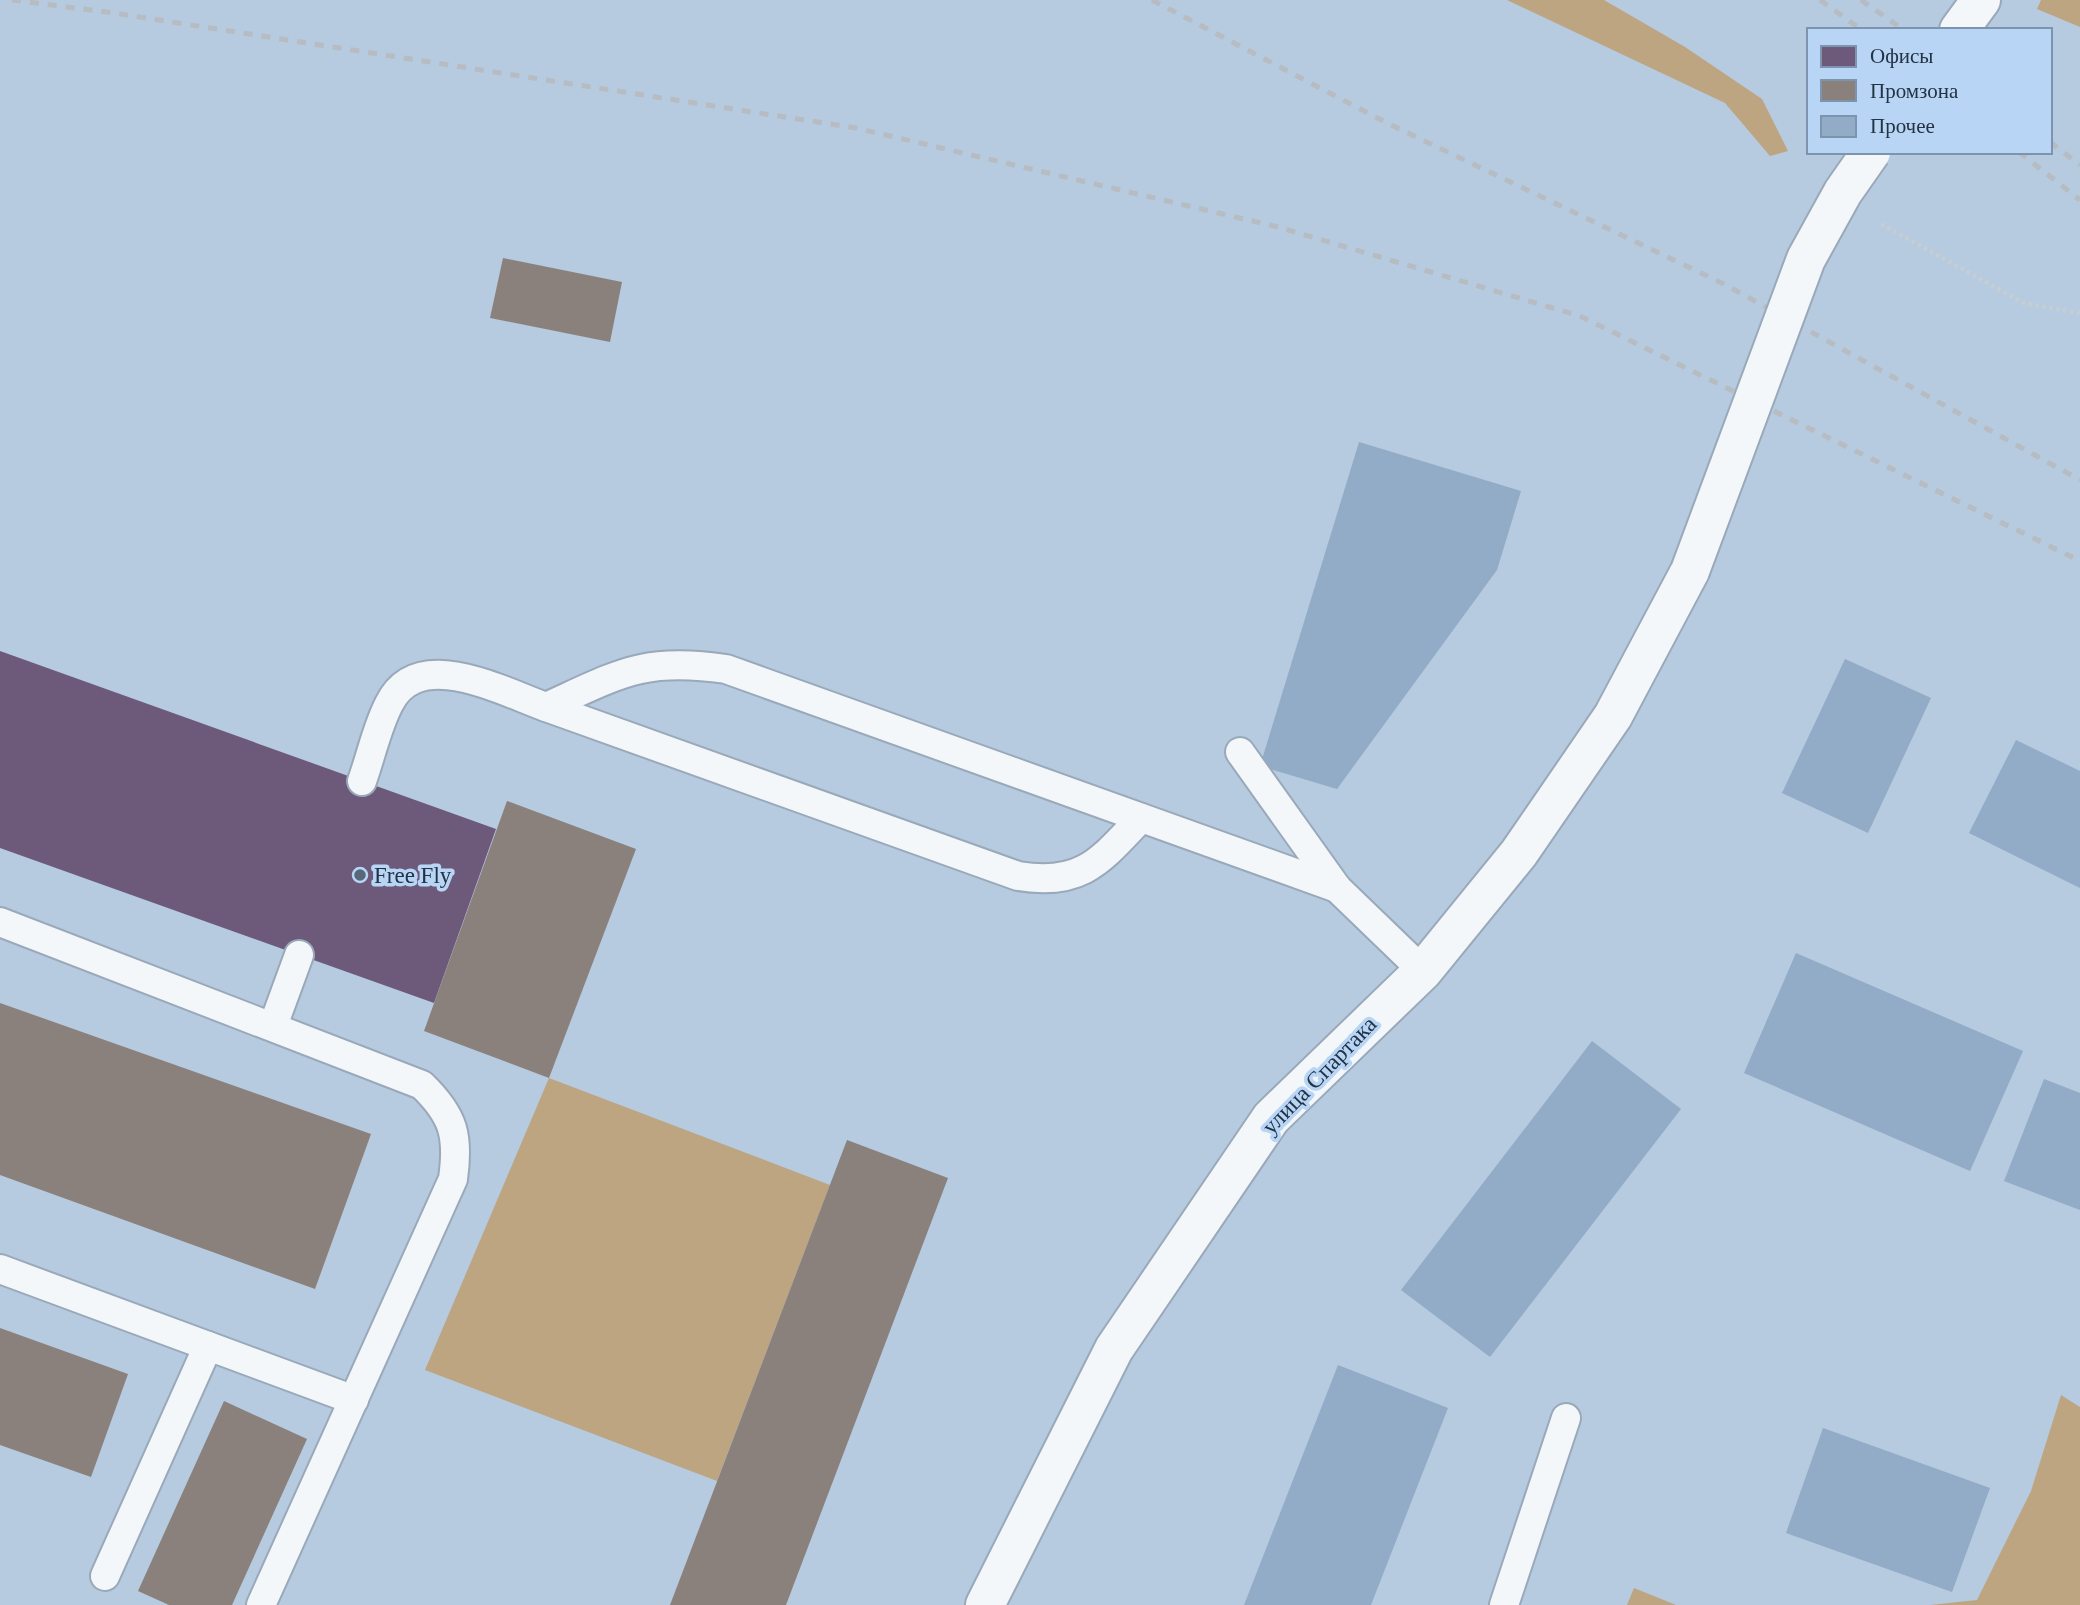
<svg xmlns="http://www.w3.org/2000/svg" width="2080" height="1605" viewBox="0 0 2080 1605" font-family="'Times New Roman',serif">
<style>
.green{fill:#bca580}
.offices{fill:#6d597a}
.industry{fill:#8a817c}
.building{fill:#92abc6}
.lines{fill:none;stroke-linecap:round;stroke-linejoin:round}
.lane-casing{stroke:#99a9ba;stroke-width:32}
.street-casing{stroke:#99a9ba;stroke-width:42}
.path{stroke:#c6cdd3;stroke-width:4.5;stroke-dasharray:3.5 3.5;stroke-linecap:butt}
.lane{stroke:#f4f7fa;stroke-width:28}
.street{stroke:#f4f7fa;stroke-width:38}
.rail{stroke:#b6bcc1;stroke-width:5;stroke-dasharray:9 9;stroke-linecap:butt}
.street-bridge-casing{stroke:#99a9ba;stroke-width:42;stroke-linecap:butt}
.street-bridge{stroke:#f4f7fa;stroke-width:38}
.poi-dot{fill:#57687a;stroke:#b8d5f6;stroke-width:2.5}
.labels{text-anchor:middle;stroke-width:7;stroke-linejoin:round;paint-order:stroke}
.poi-label{font-size:23px;fill:#243343;stroke:#b8d5f6;text-anchor:start}
.street-label{font-size:23px;fill:#243343;stroke:#b8d5f6}
</style>
<rect width="100%" height="100%" fill="#b6cae0"/>
<!-- green -->
<g class="green">
<polygon points="1507,0 1604,0 1685,47 1762,99 1788,151 1770,156 1725,103"/>
<polygon points="2041,0 2080,0 2080,27 2037,9"/>
<polygon points="549,1078 830,1185 717,1481 425,1370"/>
<polygon points="2061,1395 2080,1407 2080,1605 1930,1605 1977,1600 2031,1491"/>
<polygon points="1634,1588 1676,1605 1627,1605"/>
</g>
<!-- offices -->
<polygon class="offices" points="0,651 496,829 434,1003 0,848"/>
<!-- industry -->
<g class="industry">
<polygon points="503,258 622,282 610,342 490,318"/>
<polygon points="507,801 636,849 549,1078 424,1031"/>
<polygon points="0,1003 371,1134 315,1289 0,1175"/>
<polygon points="847,1140 948,1178 786,1605 670,1605"/>
<polygon points="0,1328 128,1374 91,1477 0,1445"/>
<polygon points="224,1401 307,1439 232,1605 169,1605 138,1591"/>
</g>
<!-- building -->
<g class="building">
<polygon points="1359,442 1521,491 1497,570 1337,789 1260,766"/>
<polygon points="1845,659 1931,698 1868,833 1782,793"/>
<polygon points="2016,740 2080,771 2080,888 1969,833"/>
<polygon points="1796,953 2023,1051 1970,1171 1744,1073"/>
<polygon points="1592,1041 1681,1109 1490,1357 1401,1290"/>
<polygon points="2044,1079 2080,1093 2080,1210 2004,1181"/>
<polygon points="1338,1365 1448,1408 1371,1605 1244,1605"/>
<polygon points="1823,1428 1990,1488 1952,1592 1786,1533"/>
</g>
<g class="lines">
<defs>
<g id="lane">
<path d="M 546,707 L 1018,876 C 1082,887 1101,860 1141,818"/>
<polyline points="1240,752 1337,888 1423,971"/>
<path d="M 362,781 C 371,756 377,727 389,704 C 418,645 501,691 546,707 C 619,674 643,657 726,669 L 1337,888"/>
<path d="M 0,922 L 422,1085 C 454,1116 459,1136 453,1179 L 261,1605"/>
<polyline points="273,1026 299,955"/>
<polyline points="0,1269 354,1400"/>
<polyline points="105,1576 208,1346"/>
<polyline points="1504,1605 1566,1418"/>
</g>
<g id="street">
<polyline points="1959,30 1981,0"/>
<polyline points="985,1605 1114,1349 1271,1118 1423,971 1519,853 1613,716 1690,571"/>
</g>
</defs>
<!-- lane casing -->
<use href="#lane" class="lane-casing"/>
<!-- street casing -->
<use href="#street" class="street-casing"/>
<!-- path -->
<polyline class="path" points="1881,224 2024,303 2080,313"/>
<!-- lane -->
<use href="#lane" class="lane"/>
<!-- street -->
<use href="#street" class="street"/>
<!-- rail -->
<g class="rail">
<polyline points="12,0 107,12 856,128 1278,227 1580,316 2080,561"/>
<polyline points="1152,0 1385,122 1724,284 2080,480"/>
<polyline points="1820,0 1862,30"/>
<polyline points="1861,0 1904,30"/>
<polyline points="2050,142 2080,165"/>
<polyline points="2019,152 2080,200"/>
</g>
<defs>
<polyline id="street-bridge" points="1690,571 1806,259 1843,192 1871,152"/>
</defs>
<!-- street-bridge casing -->
<use href="#street-bridge" class="street-bridge-casing"/>
<!-- street-bridge -->
<use href="#street-bridge" class="street-bridge"/>
</g>
<!-- markers -->
<circle class="poi-dot" cx="360" cy="875" r="7"/>
<g class="labels">
<!-- poi labels -->
<g class="poi-label">
<text x="374" y="883">Free Fly</text>
</g>
<!-- street labels -->
<g class="street-label">
<text transform="translate(1319 1075) rotate(-46)" y="8">улица Спартака</text>
</g>
</g>
<!-- legend -->
<rect x="1807" y="28" width="245" height="126" fill="#b8d5f6" stroke="#7d94ae" stroke-width="2"/>
<rect x="1821" y="46" width="35" height="21" fill="#6d597a" stroke="#7d94ae" stroke-width="2"/>
<text x="1870" y="63" font-size="21" fill="#243343">Офисы</text>
<rect x="1821" y="80" width="35" height="21" fill="#8a817c" stroke="#7d94ae" stroke-width="2"/>
<text x="1870" y="98" font-size="21" fill="#243343">Промзона</text>
<rect x="1821" y="116" width="35" height="21" fill="#92abc6" stroke="#7d94ae" stroke-width="2"/>
<text x="1870" y="133" font-size="21" fill="#243343">Прочее</text>
</svg>
